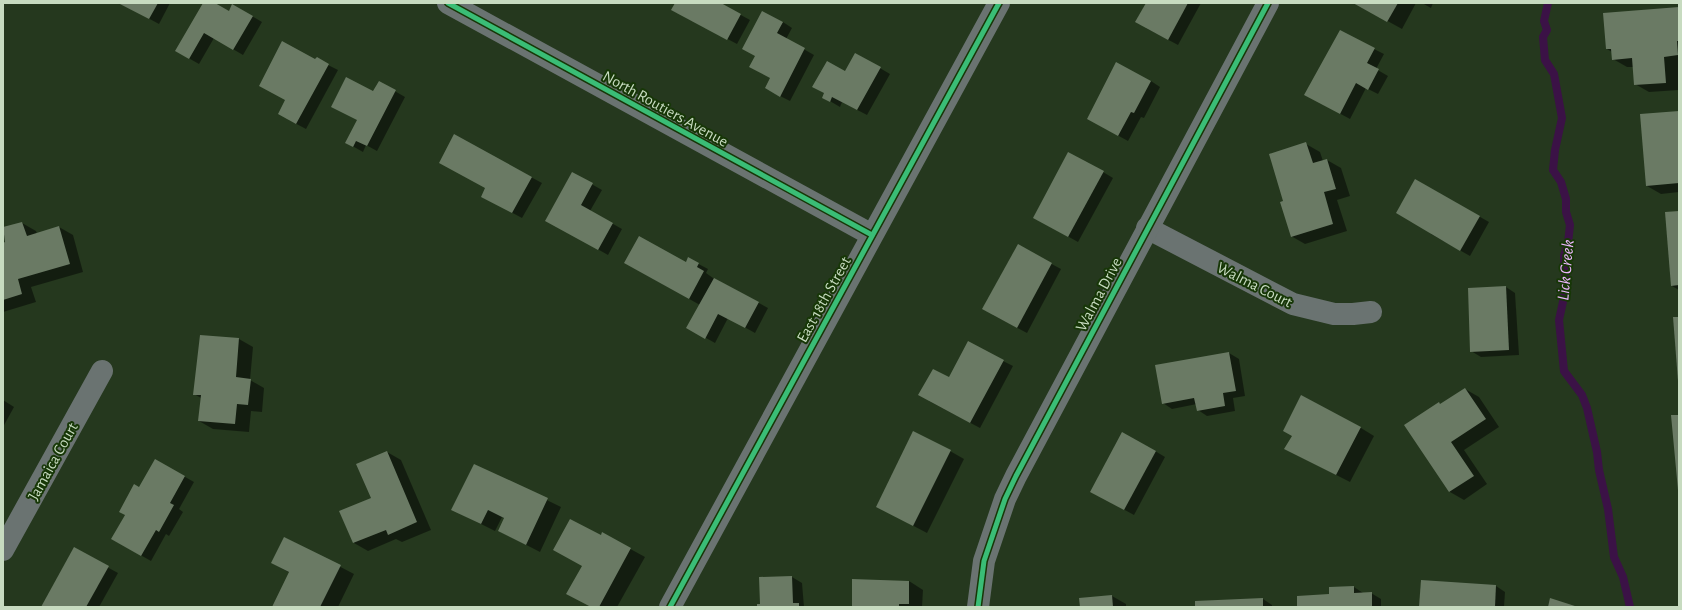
<svg xmlns="http://www.w3.org/2000/svg" width="1682" height="610" viewBox="0 0 1682 610" font-family="'Alegreya Sans',sans-serif">
<style>
.shadow{fill:#0007}
.lines{fill:none;stroke-linecap:round;stroke-linejoin:round}
.stream{stroke:#3b1246;stroke-width:8}
.building{fill:#6a7a64}
.minor{stroke:#6a7371;stroke-width:22}
.cycleway-casing{stroke:#173707;stroke-width:8}
.cycleway{stroke:#3abd76;stroke-width:5}
.labels{text-anchor:middle;stroke-width:4;stroke-linejoin:round;paint-order:stroke}
.street-label{font-size:16px;fill:#c7dbc0;stroke:#173707}
.water-label{font-size:17px;font-style:italic;fill:#ebb6fd;stroke:#173707}
</style>
<rect width="100%" height="100%" fill="#25381e"/>
<!-- shadow -->
<g class="shadow">
<polygon points="120,3 170,3 159,24"/>
<polygon points="204,3 213,3 229,12 233,5 262,22 243,55 214,38 199,64 176,51"/>
<polygon points="676,3 719,3 750,20 737,44 682,15"/>
<polygon points="1147,3 1201,3 1178,45 1146,28"/>
<polygon points="1355,3 1416,3 1402,29"/>
<polygon points="1422,3 1433,3 1431,8"/>
<polygon points="1679,8 1679,64 1678,64 1679,90 1649,92 1635,84 1634,67 1627,67 1613,59 1612,52 1607,49"/>
<polygon points="783,22 792,28 786,39 814,55 790,101 776,94 771,78 751,67"/>
<polygon points="1374,49 1384,54 1376,69 1388,76 1378,94 1366,88 1350,119 1315,100"/>
<polygon points="856,54 890,74 867,115 842,102 840,107 823,97 846,72"/>
<polygon points="316,61 328,65 338,70 306,129 289,120"/>
<polygon points="1151,81 1160,87 1144,118 1141,117 1128,141 1097,124"/>
<polygon points="379,82 405,97 377,151 366,145 363,152 347,143"/>
<polygon points="1679,112 1679,192 1661,194 1647,186"/>
<polygon points="454,136 542,183 522,218 492,202 486,188"/>
<polygon points="1306,144 1320,152 1323,161 1327,160 1341,168 1350,196 1337,200 1347,231 1305,244 1291,236 1285,202"/>
<polygon points="1103,172 1113,178 1078,242 1044,223"/>
<polygon points="572,173 602,190 590,211 622,229 608,255 546,220"/>
<polygon points="1415,180 1489,222 1470,256 1431,234 1432,233"/>
<polygon points="1679,212 1679,290 1672,286"/>
<polygon points="22,223 36,231 37,234 59,227 73,235 83,272 31,287 36,302 3,312 3,244 6,243 3,228"/>
<polygon points="1018,246 1061,269 1027,333 993,315"/>
<polygon points="689,259 708,269 706,273 713,278 768,308 755,333 728,318 715,343 688,328 700,305 625,263 686,264"/>
<polygon points="1506,287 1515,293 1519,355 1481,357 1471,351"/>
<polygon points="201,336 239,339 253,347 250,380 264,388 262,412 251,411 249,432 213,429 199,421 201,398 194,394"/>
<polygon points="1229,353 1239,359 1245,396 1233,398 1235,411 1207,416 1198,410 1197,404 1172,409 1163,403"/>
<polygon points="1003,361 1013,366 980,428 929,401"/>
<polygon points="1465,389 1479,397 1499,427 1464,450 1487,484 1464,500 1450,492 1406,425 1439,403 1441,405"/>
<polygon points="3,400 14,407 3,427"/>
<polygon points="1361,428 1374,436 1350,482 1299,456 1293,435"/>
<polygon points="950,451 964,459 927,533 891,514"/>
<polygon points="1155,451 1165,457 1134,515 1101,497"/>
<polygon points="387,452 401,460 431,530 402,542 396,539 368,551 354,543 340,512 372,498"/>
<polygon points="155,460 194,482 179,509 183,512 169,536 166,534 151,561 112,539"/>
<polygon points="475,465 561,507 540,552 499,531 505,519 502,517 495,531 453,510"/>
<polygon points="603,534 645,557 617,607 592,607 601,537"/>
<polygon points="285,538 354,574 338,607 273,607 290,573 272,563"/>
<polygon points="74,549 118,573 99,607 42,607"/>
<polygon points="792,577 802,583 804,607 758,607 761,605 760,578"/>
<polygon points="909,581 923,590 922,607 853,607"/>
<polygon points="1496,586 1505,592 1504,607 1420,607"/>
<polygon points="1354,587 1363,593 1371,593 1381,599 1381,607 1298,607"/>
<polygon points="1112,596 1126,604 1126,607 1081,607"/>
<polygon points="1263,599 1272,605 1272,607 1196,607"/>
</g>
<g class="lines">
<!-- stream -->
<polyline class="stream" points="1548,3 1544,21 1547,30 1543,37 1545,60 1554,74 1562,118 1555,150 1553,170 1561,182 1566,199 1566,212 1570,225 1568,243 1564,256 1566,288 1559,320 1564,371 1582,395 1587,408 1597,452 1599,470 1608,509 1614,557 1623,577 1630,607"/>
</g>
<!-- building -->
<g class="building">
<polygon points="118,3 158,3 149,19"/>
<polygon points="203,3 215,3 229,11 232,4 253,16 233,50 204,33 189,59 175,51"/>
<polygon points="675,3 721,3 741,14 727,40 671,10"/>
<polygon points="1146,3 1188,3 1168,40 1135,22"/>
<polygon points="1353,3 1398,3 1387,22"/>
<polygon points="1679,7 1679,41 1677,41 1678,55 1664,57 1666,83 1634,85 1632,58 1612,60 1611,49 1606,49 1603,13"/>
<polygon points="762,11 783,22 777,33 805,48 780,97 765,88 770,78 749,67 755,56 742,49"/>
<polygon points="1340,30 1375,48 1367,63 1379,69 1368,90 1356,83 1340,114 1304,95"/>
<polygon points="282,41 315,59 317,57 329,64 296,124 278,114 285,100 259,86"/>
<polygon points="855,53 881,67 857,110 832,97 830,102 822,98 824,93 812,87 827,61 845,71"/>
<polygon points="1116,62 1151,81 1134,113 1131,112 1118,136 1087,119"/>
<polygon points="346,77 373,91 379,81 396,90 367,146 356,141 353,147 345,143 357,120 331,107"/>
<polygon points="1679,111 1679,183 1646,186 1640,114"/>
<polygon points="454,134 532,177 512,213 481,197 485,188 439,163"/>
<polygon points="1306,142 1313,163 1327,159 1336,189 1324,192 1333,224 1291,237 1280,202 1283,201 1269,154"/>
<polygon points="1068,152 1104,171 1068,237 1033,218"/>
<polygon points="572,172 593,183 581,205 613,223 598,250 545,221"/>
<polygon points="1415,179 1480,216 1460,251 1396,213"/>
<polygon points="1679,211 1679,285 1671,286 1665,212"/>
<polygon points="22,222 27,236 59,226 70,264 18,279 22,294 3,300 3,243 5,242 3,227"/>
<polygon points="639,236 686,262 688,257 699,263 697,267 704,271 689,299 624,263"/>
<polygon points="1018,244 1052,263 1017,328 982,309"/>
<polygon points="714,278 759,302 745,328 718,314 705,339 686,328"/>
<polygon points="1506,286 1509,350 1470,352 1468,288"/>
<polygon points="1673,317 1679,317 1679,381 1678,381"/>
<polygon points="200,335 239,338 236,377 251,379 248,405 237,404 235,424 198,421 201,395 193,395"/>
<polygon points="968,341 1004,360 970,423 918,395 933,369 949,377"/>
<polygon points="1229,352 1236,391 1223,393 1225,406 1197,411 1194,398 1162,404 1155,365"/>
<polygon points="1465,388 1486,419 1451,442 1474,476 1449,492 1404,425 1439,402 1440,404"/>
<polygon points="1301,395 1361,427 1336,475 1284,449 1292,436 1283,431"/>
<polygon points="1671,415 1679,415 1679,490 1678,490"/>
<polygon points="913,431 951,450 913,526 876,507"/>
<polygon points="1122,432 1156,451 1124,510 1090,492"/>
<polygon points="387,451 417,522 388,535 386,530 353,543 339,511 371,498 356,464"/>
<polygon points="155,459 185,476 170,503 174,505 159,532 156,530 141,556 111,539 125,515 119,512 134,484 139,487"/>
<polygon points="474,464 548,498 526,545 498,531 504,518 488,510 481,524 451,510"/>
<polygon points="570,519 601,535 602,532 631,548 599,607 591,607 566,594 582,566 553,550"/>
<polygon points="284,537 341,565 320,607 272,607 289,572 271,563"/>
<polygon points="74,547 109,566 86,607 41,607"/>
<polygon points="792,576 793,603 799,603 799,607 757,607 757,604 760,604 759,577"/>
<polygon points="852,579 909,581 909,604 899,604 899,607 852,607"/>
<polygon points="1421,580 1496,585 1495,607 1419,607"/>
<polygon points="1354,586 1354,593 1372,592 1372,607 1297,607 1297,596 1329,594 1329,587"/>
<polygon points="1112,595 1113,607 1080,607 1079,598"/>
<polygon points="1263,598 1263,607 1195,607 1195,601"/>
<polygon points="1550,598 1578,607 1548,607"/>
</g>
<g class="lines">
<!-- minor -->
<g class="minor">
<polyline points="448,3 872,235"/>
<polyline points="1147,228 1293,304 1334,314 1353,314 1371,312"/>
<polyline points="3,550 102,371"/>
<polyline points="670,607 999,3"/>
<polyline points="978,607 984,561 1005,499 1016,476 1268,3"/>
</g>
<defs>
<g id="cycleway">
<polyline points="448,3 872,235"/>
<polyline points="670,607 999,3"/>
<polyline points="978,607 984,561 1005,499 1016,476 1268,3"/>
</g>
</defs>
<!-- cycleway casing -->
<use href="#cycleway" class="cycleway-casing"/>
<!-- cycleway -->
<use href="#cycleway" class="cycleway"/>
</g>
<g class="labels">
<!-- street labels -->
<g class="street-label">
<text transform="translate(666 108) rotate(29)" y="6">North Routiers Avenue</text>
<text transform="translate(1255 284) rotate(27)" y="6">Walma Court</text>
<text transform="translate(1098 294) rotate(-62)" y="6">Walma Drive</text>
<text transform="translate(823 299) rotate(-61)" y="6">East 18th Street</text>
<text transform="translate(52 461) rotate(-61)" y="6">Jamaica Court</text>
</g>
<!-- water labels -->
<g class="water-label">
<text transform="translate(1565 270) rotate(-85)" y="6">Lick Creek</text>
</g>
</g>
<!-- border -->
<rect width="1682" height="610" fill="none" stroke="#c7dbc0" stroke-width="8"/>
</svg>
